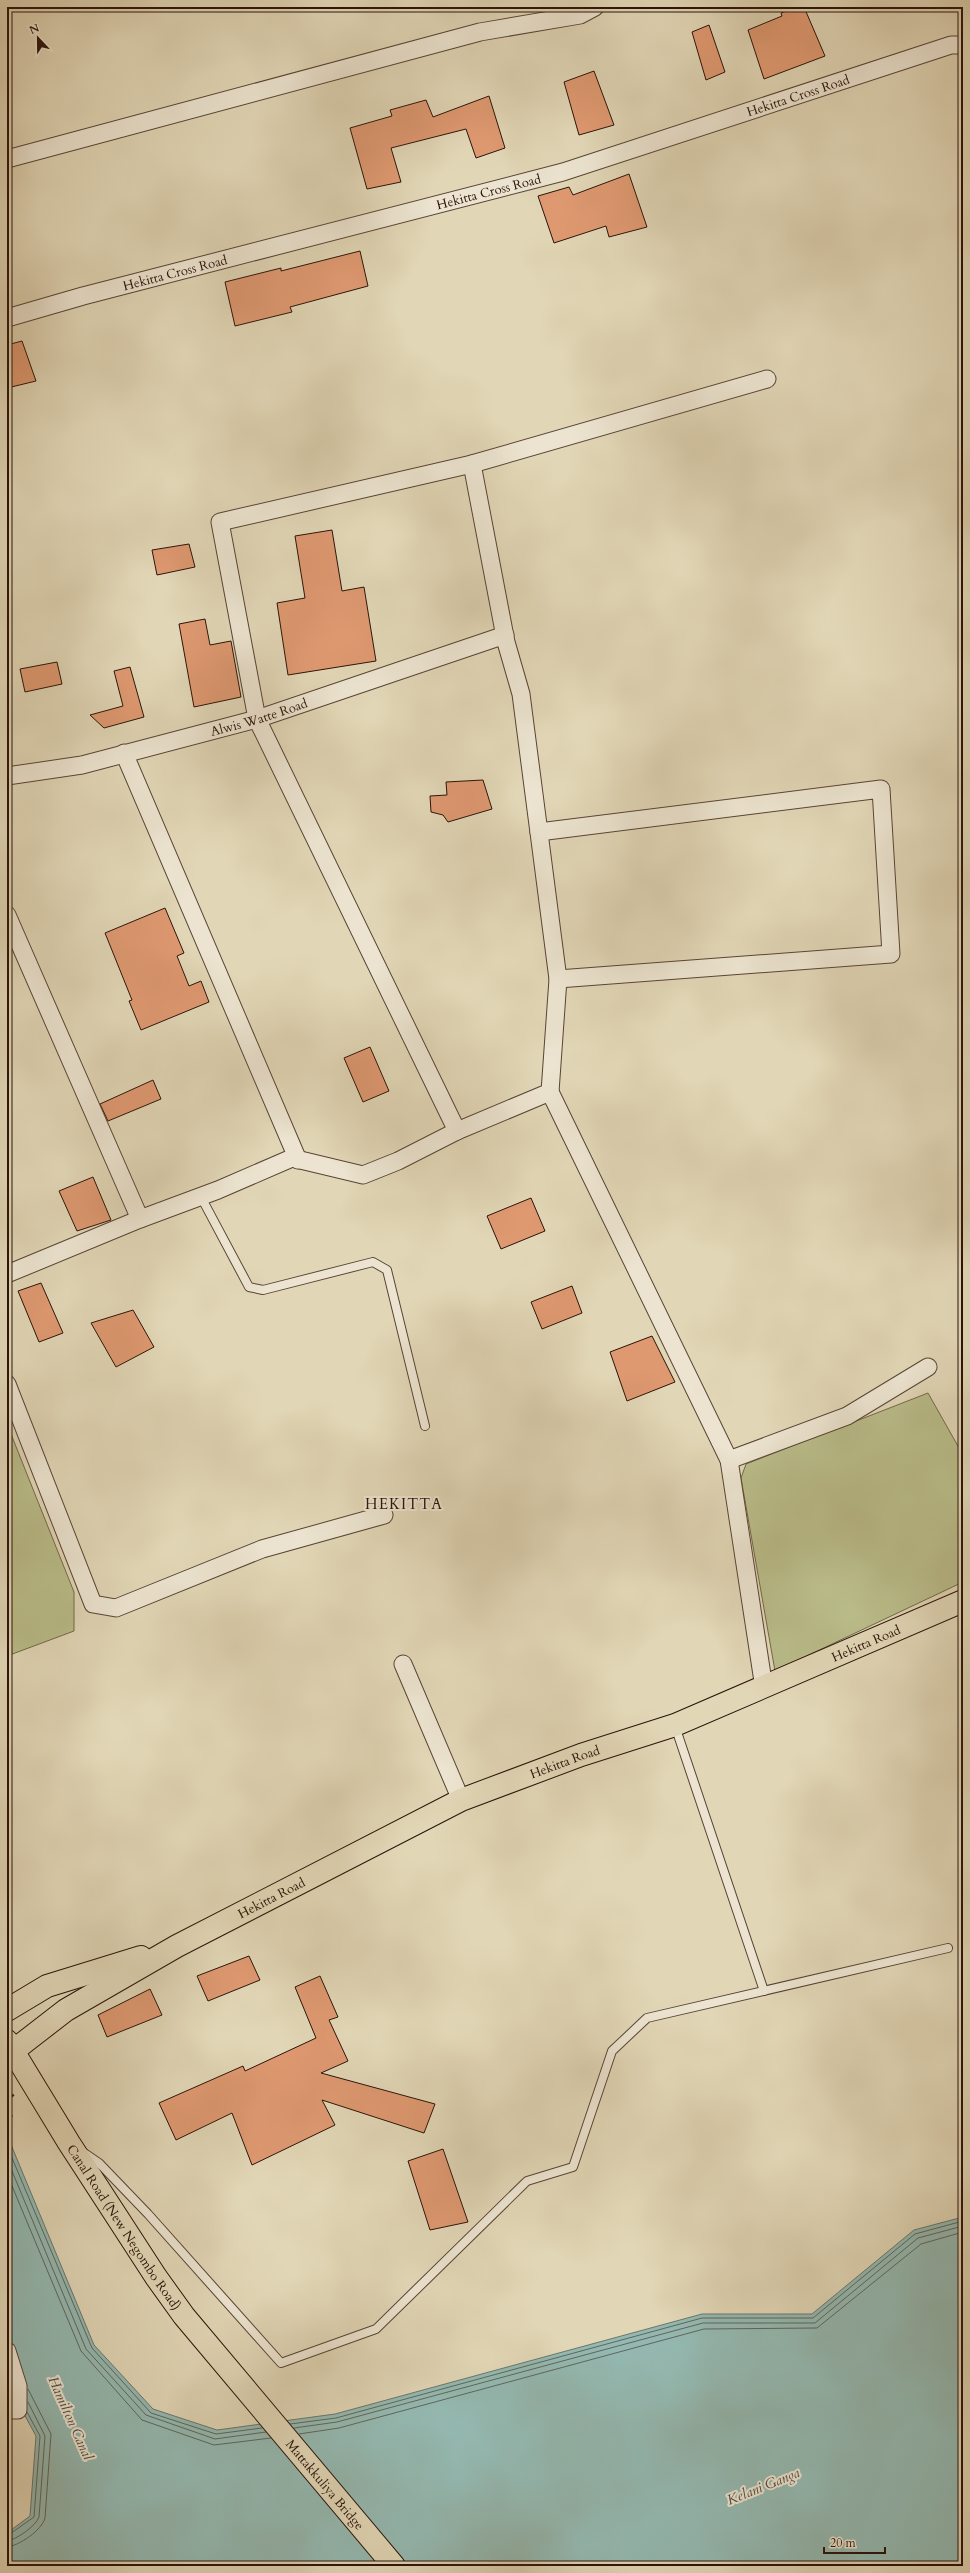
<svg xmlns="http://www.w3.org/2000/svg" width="970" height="2573" viewBox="0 0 970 2573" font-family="Cardo,serif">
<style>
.green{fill:#b9bc89;stroke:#72684a}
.water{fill:#94b9b1;stroke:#6a776e}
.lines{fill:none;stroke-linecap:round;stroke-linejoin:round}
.shore{stroke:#5f665e;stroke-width:1}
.building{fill:#df9971;stroke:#2a130a}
.lane-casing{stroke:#584435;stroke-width:10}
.street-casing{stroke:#584435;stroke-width:19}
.primary-casing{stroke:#2a130a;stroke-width:24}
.path{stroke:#2a130a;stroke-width:2.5;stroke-dasharray:3 2;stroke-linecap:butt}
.lane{stroke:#ece4d0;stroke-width:8}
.street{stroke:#ece4d0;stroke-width:17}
.primary{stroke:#e1d6b6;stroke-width:22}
.labels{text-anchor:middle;stroke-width:4;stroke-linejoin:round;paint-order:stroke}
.street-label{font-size:13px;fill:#2a130a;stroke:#ece4d0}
.water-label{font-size:14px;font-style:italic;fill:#4f4d44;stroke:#ece4d0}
.quarter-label{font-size:15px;letter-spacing:1px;fill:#2a130a;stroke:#ece4d0}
</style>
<rect width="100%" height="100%" fill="#e1d6b6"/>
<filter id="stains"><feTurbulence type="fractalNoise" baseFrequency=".005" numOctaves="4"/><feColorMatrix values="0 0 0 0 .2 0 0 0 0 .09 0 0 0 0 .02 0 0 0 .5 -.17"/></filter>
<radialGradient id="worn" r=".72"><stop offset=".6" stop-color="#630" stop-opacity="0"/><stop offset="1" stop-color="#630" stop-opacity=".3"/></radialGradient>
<!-- green -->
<g class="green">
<polygon points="928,1393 963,1455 963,1582 775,1671 741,1478 746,1464"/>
<polygon points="7,1424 74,1592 74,1631 7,1656"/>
</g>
<!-- water -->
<polygon class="water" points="7,2135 94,2345 153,2409 217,2430 335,2414 702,2314 812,2314 914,2230 963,2217 963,2566 7,2566 7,2533 30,2516 36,2436 7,2383"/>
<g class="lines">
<!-- shore -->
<g class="shore">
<polyline points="7,2146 92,2348 151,2413 216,2434 262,2428"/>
<polyline points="7,2159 86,2349 146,2415 215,2439 266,2432"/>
<polyline points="7,2174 81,2351 142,2420 214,2445 271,2438"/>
<polyline points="290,2424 336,2418 702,2318 813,2318 915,2234 963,2221"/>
<polyline points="294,2428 337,2422 703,2323 815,2323 918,2238 963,2226"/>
<polyline points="299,2434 339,2428 704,2329 817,2328 921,2244 963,2232"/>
<polyline points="7,2536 34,2517 40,2436 27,2412"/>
<path d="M 7,2541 C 16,2540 36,2526 39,2517 L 45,2436 L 28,2402"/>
<path d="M 7,2547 C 19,2546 42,2530 45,2518 L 51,2434 L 28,2389"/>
</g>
</g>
<!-- building -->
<g class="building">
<polygon points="796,7 804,7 825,56 764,79 748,30 782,16 781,13"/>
<polygon points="709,25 725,72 706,80 692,32"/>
<polygon points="594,71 614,125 579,135 564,82"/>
<polygon points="489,96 505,148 476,158 466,129 391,148 401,182 367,189 350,128 392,116 390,110 426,100 433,117"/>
<polygon points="629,174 647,227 609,237 606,226 554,243 538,196 569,187 573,195"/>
<polygon points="360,251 368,286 290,307 292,312 235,326 225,282 281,268 281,271"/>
<polygon points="22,341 36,381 7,388 7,345"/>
<polygon points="332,530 342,591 364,587 376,661 288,675 277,603 305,598 295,536"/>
<polygon points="189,544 195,567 157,575 152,550"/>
<polygon points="205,619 210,645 231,641 241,697 194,707 179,624"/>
<polygon points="57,662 62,684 25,692 20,669"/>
<polygon points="130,667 144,717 104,728 90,715 123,706 114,671"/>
<polygon points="483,780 492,809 448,822 443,815 431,812 430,796 447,795 446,782"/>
<polygon points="165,908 184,953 177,956 189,986 201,981 209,1002 141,1030 129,1001 132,1000 105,933"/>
<polygon points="370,1047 389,1091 363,1102 344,1058"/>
<polygon points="153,1080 161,1099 108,1121 100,1104"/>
<polygon points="93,1177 111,1220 77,1231 59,1191"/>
<polygon points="531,1198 545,1231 501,1249 487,1216"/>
<polygon points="41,1283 63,1333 39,1342 18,1291"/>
<polygon points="572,1286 582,1313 542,1329 531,1302"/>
<polygon points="133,1310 154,1347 116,1367 91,1323"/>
<polygon points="652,1336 675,1382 627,1401 610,1352"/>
<polygon points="249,1956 260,1980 208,2001 197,1976"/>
<polygon points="320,1976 338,2017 329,2020 348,2061 321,2073 435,2104 424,2133 322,2100 335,2125 252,2165 232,2113 176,2140 159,2103 243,2066 245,2071 316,2038 295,1987"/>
<polygon points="150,1989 162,2015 107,2037 98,2015"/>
<polygon points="443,2149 468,2222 430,2230 408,2161"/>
</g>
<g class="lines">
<defs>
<g id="lane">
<polyline points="201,1197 249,1287 263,1290 373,1262 387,1270 425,1426"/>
<polyline points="675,1726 764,1991"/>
<polyline points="83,2152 99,2163 148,2214 281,2363 376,2329 527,2181 573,2167 612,2051 647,2018 948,1948"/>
</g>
<g id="street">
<polyline points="7,159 480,32 580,15 595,7"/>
<path id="s1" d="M 7,318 L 83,296 L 563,172 L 951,45 L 963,45"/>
<polyline points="124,753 298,1160"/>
<path id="s2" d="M 7,776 L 82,765 L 257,719 L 505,635"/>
<polyline points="539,832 881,789 891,954 558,979"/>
<polyline points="7,915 140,1219"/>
<polyline points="550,1092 729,1460 764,1688"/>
<polyline points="457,1131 257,719 220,522 472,464"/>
<polyline points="7,1274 140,1219 218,1190 292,1158 363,1175 398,1161 457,1131 550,1092 558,979 521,694 506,642 472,464 767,379"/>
<polyline points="7,1384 93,1604 116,1608 262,1549 384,1515"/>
<polyline points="729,1460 847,1416 928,1367"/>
<polyline points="403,1664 461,1800"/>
<polyline points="7,2351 18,2386 18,2410 7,2410"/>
</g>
<g id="primary">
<polyline points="7,2010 47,1986 141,1957"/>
<path id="s3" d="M 7,2041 L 69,2143 L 156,2277 L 184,2316 L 394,2566"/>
<path id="s4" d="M 13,2051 L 66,2010 L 177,1946 L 461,1800 L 581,1755 L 675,1725 L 963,1601"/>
</g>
</defs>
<!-- lane casing -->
<use href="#lane" class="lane-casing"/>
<!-- street casing -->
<use href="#street" class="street-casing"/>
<!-- primary casing -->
<use href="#primary" class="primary-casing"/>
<!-- path -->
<g class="path">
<polyline points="7,2099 15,2094"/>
<polyline points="7,2105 12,2118 7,2120"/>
</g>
<!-- lane -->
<use href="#lane" class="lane"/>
<!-- street -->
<use href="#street" class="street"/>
<!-- primary -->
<use href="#primary" class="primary"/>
</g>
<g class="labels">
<!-- street labels -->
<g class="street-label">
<text dy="5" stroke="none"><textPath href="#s1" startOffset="822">Hekitta Cross Road</textPath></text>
<text dy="5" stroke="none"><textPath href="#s1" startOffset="498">Hekitta Cross Road</textPath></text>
<text dy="5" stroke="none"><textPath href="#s1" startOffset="174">Hekitta Cross Road</textPath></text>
<text dy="5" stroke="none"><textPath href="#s2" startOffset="259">Alwis Watte Road</textPath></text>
<text dy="5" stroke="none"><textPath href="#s4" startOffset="949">Hekitta Road</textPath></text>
<text dy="5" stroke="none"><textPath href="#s4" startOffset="625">Hekitta Road</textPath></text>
<text dy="5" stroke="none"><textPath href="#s4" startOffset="301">Hekitta Road</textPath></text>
<text dy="5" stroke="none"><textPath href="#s3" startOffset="220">Canal Road (New Negombo Road)</textPath></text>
<text dy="5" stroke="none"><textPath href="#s3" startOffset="547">Mattakkuliya Bridge</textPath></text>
</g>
<!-- water labels -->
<g class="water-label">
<text transform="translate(71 2418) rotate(66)" y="5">Hamilton Canal</text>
<text transform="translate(763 2486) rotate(-22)" y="5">Kelani Ganga</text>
</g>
<!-- quarter labels -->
<g class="quarter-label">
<text x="404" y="1509">HEKITTA</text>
</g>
</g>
<!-- margin -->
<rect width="970" height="2573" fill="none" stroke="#e1d6b6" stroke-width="24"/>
<rect x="8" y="8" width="954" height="2557" fill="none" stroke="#2a130a" stroke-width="2"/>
<rect x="12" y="12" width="946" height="2549" fill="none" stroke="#2a130a"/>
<!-- north arrow -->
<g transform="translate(38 38) rotate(338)" stroke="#ece4d0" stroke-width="3" paint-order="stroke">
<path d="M0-3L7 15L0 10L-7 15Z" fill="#2a130a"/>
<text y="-6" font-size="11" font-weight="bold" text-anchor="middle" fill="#2a130a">N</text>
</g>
<!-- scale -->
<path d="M824 2547v6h61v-6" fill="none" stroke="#2a130a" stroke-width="2"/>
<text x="830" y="2547" font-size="12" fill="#2a130a" stroke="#ece4d0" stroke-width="3" paint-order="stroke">20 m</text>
<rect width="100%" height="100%" filter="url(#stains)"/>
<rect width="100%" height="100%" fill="url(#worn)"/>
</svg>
